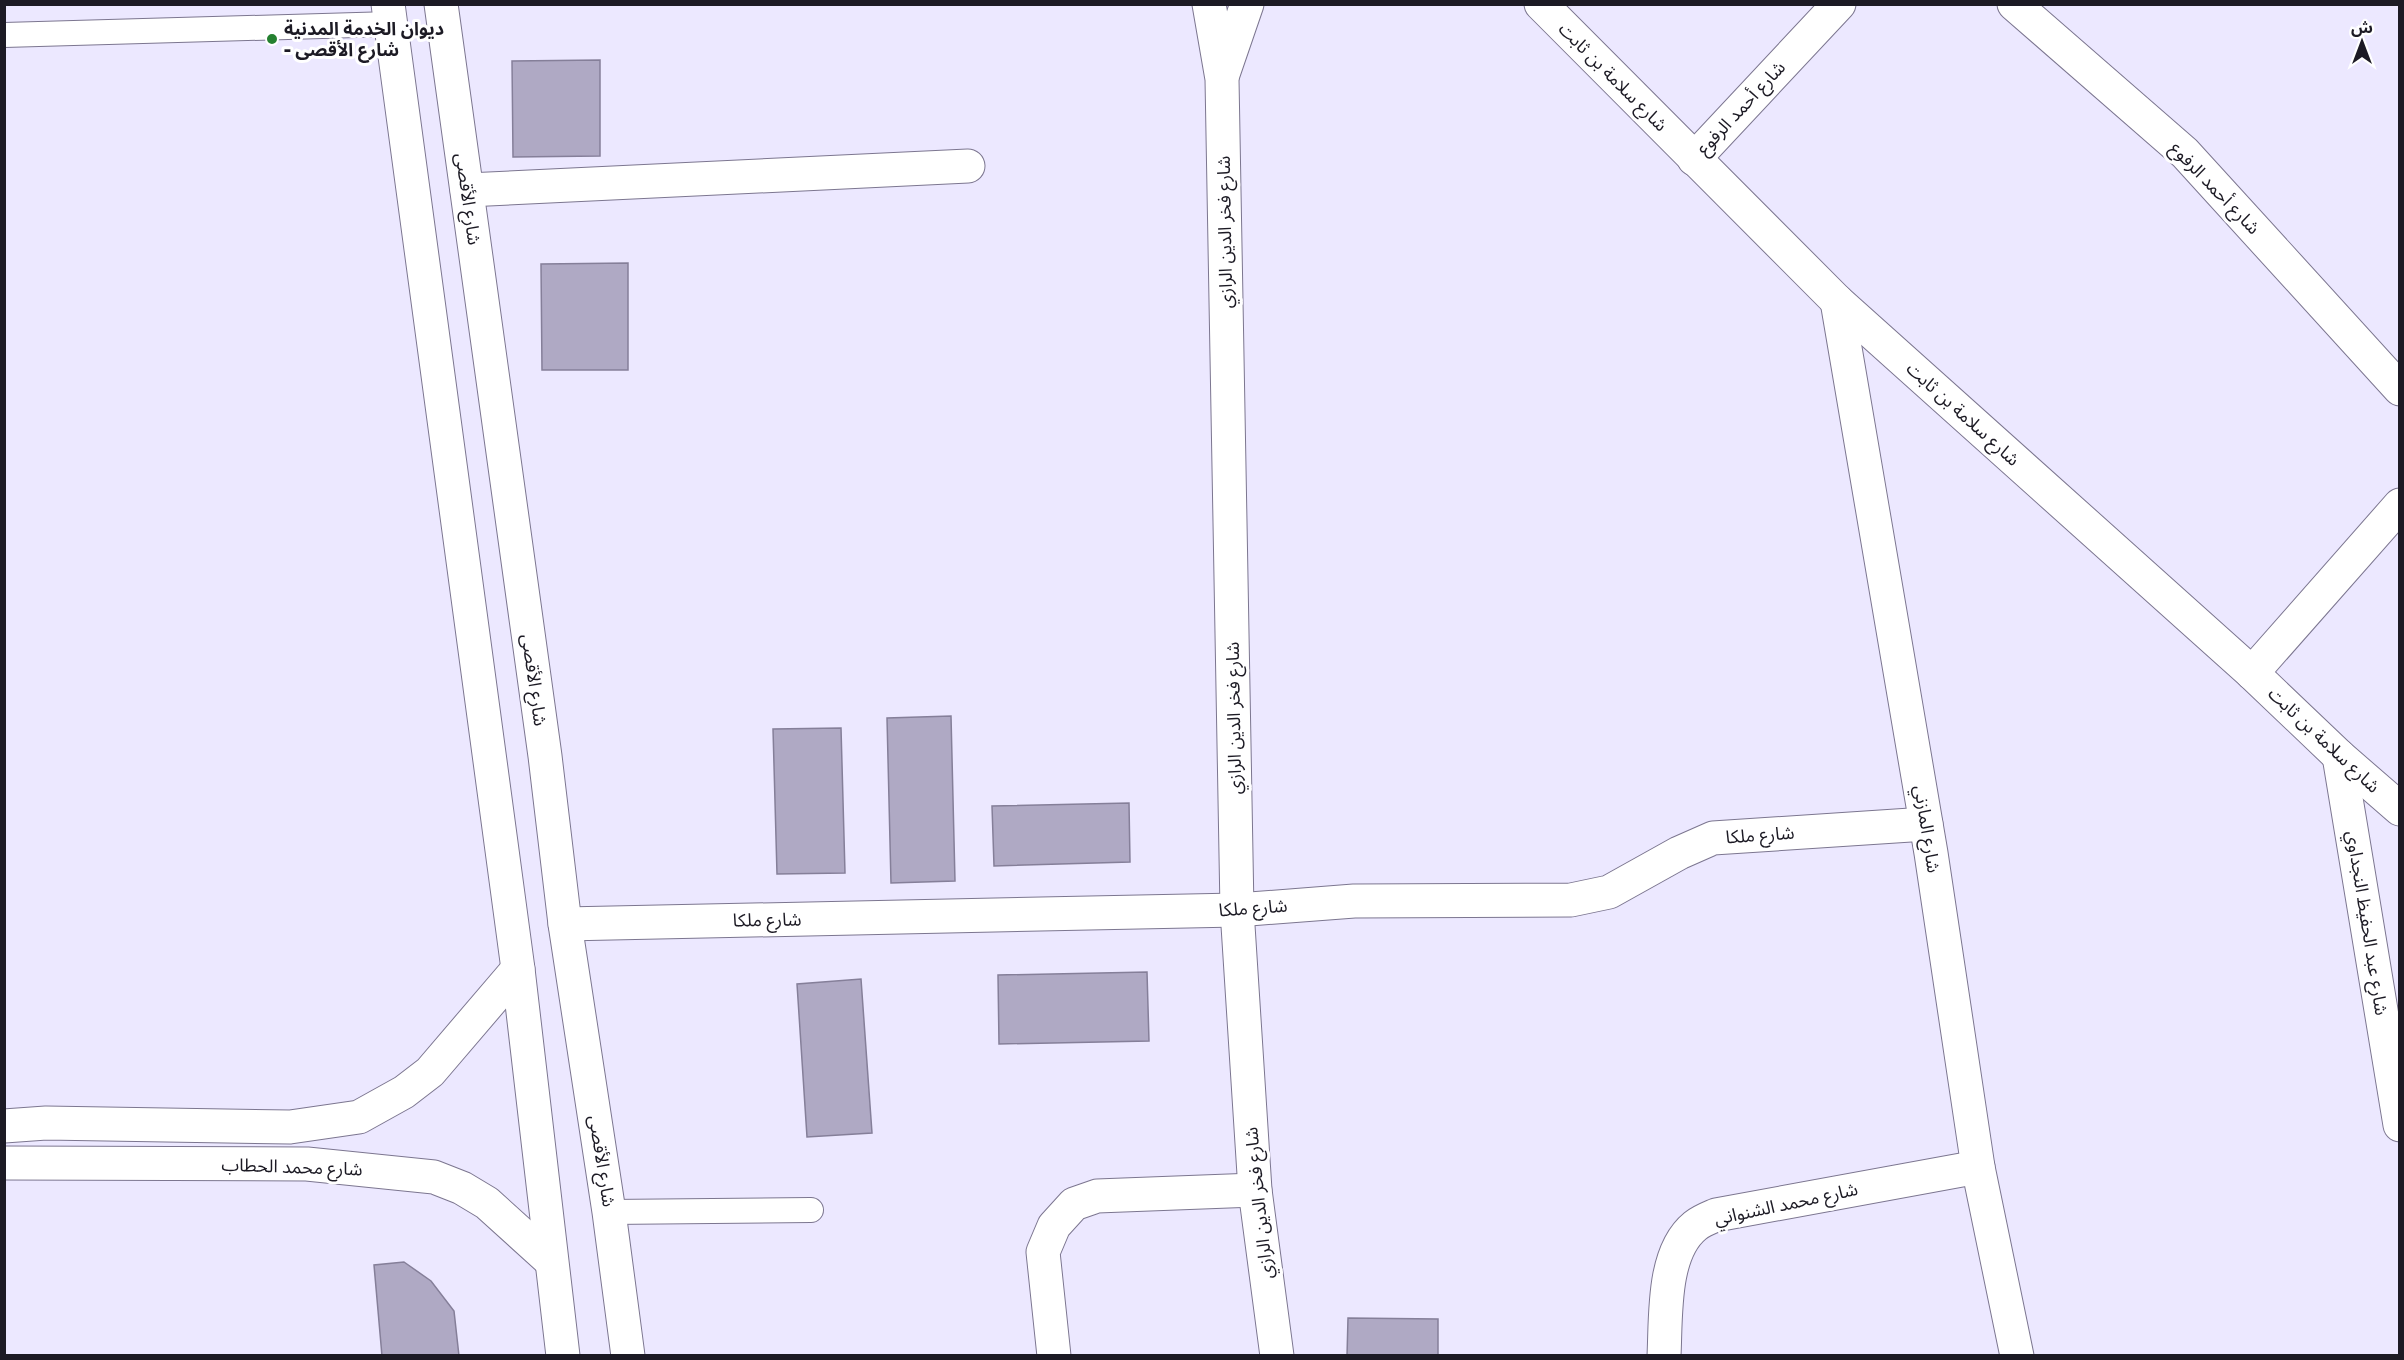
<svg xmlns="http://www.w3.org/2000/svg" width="2404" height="1360" viewBox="0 0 2404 1360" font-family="'Golos Text','Noto Sans Arabic',sans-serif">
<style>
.building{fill:#afa9c4;stroke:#857f99;stroke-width:1.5}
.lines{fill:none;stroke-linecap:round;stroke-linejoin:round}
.service-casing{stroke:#7c7690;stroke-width:26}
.minor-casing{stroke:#7c7690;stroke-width:35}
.tertiary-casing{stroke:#7c7690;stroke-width:35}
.secondary-casing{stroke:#7c7690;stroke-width:35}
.service{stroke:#fff;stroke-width:24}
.minor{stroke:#fff;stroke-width:33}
.tertiary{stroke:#fff;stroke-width:33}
.secondary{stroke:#fff;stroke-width:33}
.poi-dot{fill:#248030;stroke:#fff;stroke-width:2}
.labels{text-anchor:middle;stroke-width:6;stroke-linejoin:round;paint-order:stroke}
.poi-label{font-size:18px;font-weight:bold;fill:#1c1a24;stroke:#fff;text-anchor:start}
.street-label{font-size:18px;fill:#1c1a24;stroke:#fff}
</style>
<rect width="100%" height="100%" fill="#ece8ff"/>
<!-- building -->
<g class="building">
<polygon points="600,60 600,156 513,157 512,61"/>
<polygon points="628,263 628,370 542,370 541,264"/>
<polygon points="951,716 955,881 891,883 887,718"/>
<polygon points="841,728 845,873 777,874 773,729"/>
<polygon points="1129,803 1130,862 994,866 992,806"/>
<polygon points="1147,972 1149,1041 999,1044 998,975"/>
<polygon points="861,979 872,1133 807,1137 797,984"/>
<polygon points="404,1262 431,1281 454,1311 459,1356 382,1356 374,1265"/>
<polygon points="1348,1318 1438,1319 1438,1356 1347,1356"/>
</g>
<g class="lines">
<defs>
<g id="service">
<polyline points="4,35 391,24"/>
<polyline points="609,1212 811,1210"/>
</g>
<g id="minor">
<polyline points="1209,4 1222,79 1237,910 1255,1190 1277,1356"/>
<polyline points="1541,4 1837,301 2252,673 2339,756 2400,809"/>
<polyline points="2014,4 2185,153 2400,389"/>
<polyline points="1223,74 1247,4"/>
<polyline points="1694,159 1839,4"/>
<polyline points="467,190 968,166"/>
<polyline points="1837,301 1931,853 1978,1167 2017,1356"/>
<polyline points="2252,673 2400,505"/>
<polyline points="2339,756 2400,1125"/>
<polyline points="565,924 1237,910 1354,901 1571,900 1609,892 1679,853 1713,838 1926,824"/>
<polyline points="1054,1356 1043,1252 1054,1226 1074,1204 1097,1196 1255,1190"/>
<path d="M 1664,1356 C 1666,1317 1662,1253 1695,1226 C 1701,1221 1709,1218 1716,1215 L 1978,1167"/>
</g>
<g id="tertiary">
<polyline points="4,1126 46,1123 290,1127 359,1117 404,1092 430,1072 518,969"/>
<polyline points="4,1163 307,1164 434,1177 462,1188 487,1203 551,1261"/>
</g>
<g id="secondary">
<polyline points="388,4 518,969 563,1356"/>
<polyline points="441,4 545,756 565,924 609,1212 628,1356"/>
</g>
</defs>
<!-- service casing -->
<use href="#service" class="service-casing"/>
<!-- minor casing -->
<use href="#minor" class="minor-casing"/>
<!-- tertiary casing -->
<use href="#tertiary" class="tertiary-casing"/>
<!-- secondary casing -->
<use href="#secondary" class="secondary-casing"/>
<!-- service -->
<use href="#service" class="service"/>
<!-- minor -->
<use href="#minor" class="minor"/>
<!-- tertiary -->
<use href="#tertiary" class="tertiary"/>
<!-- secondary -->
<use href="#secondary" class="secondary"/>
</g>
<!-- markers -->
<circle class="poi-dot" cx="272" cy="39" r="6"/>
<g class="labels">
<!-- poi labels -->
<g class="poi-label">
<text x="284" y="35">ديوان الخدمة المدنية<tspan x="284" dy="21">- شارع الأقصى</tspan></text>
</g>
<!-- street labels -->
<g class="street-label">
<text transform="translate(1613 77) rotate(45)" y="6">شارع سلامة بن ثابت</text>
<text transform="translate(1741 108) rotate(-47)" y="6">شارع أحمد الرفوع</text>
<text transform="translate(2215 188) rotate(46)" y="6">شارع أحمد الرفوع</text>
<text transform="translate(468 199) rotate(82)" y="6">شارع الأقصى</text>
<text transform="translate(1225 232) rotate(-91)" y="6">شارع فخر الدين الرازي</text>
<text transform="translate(1963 414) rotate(42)" y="6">شارع سلامة بن ثابت</text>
<text transform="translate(534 680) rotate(82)" y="6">شارع الأقصى</text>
<text transform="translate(1234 718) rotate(-91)" y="6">شارع فخر الدين الرازي</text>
<text transform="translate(2324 740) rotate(43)" y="6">شارع سلامة بن ثابت</text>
<text transform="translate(1927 829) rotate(81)" y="6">شارع المازني</text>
<text transform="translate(1760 835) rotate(-4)" y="6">شارع ملكا</text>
<text transform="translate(1253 908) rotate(-4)" y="6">شارع ملكا</text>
<text transform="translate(767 920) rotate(-1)" y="6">شارع ملكا</text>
<text transform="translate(2367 923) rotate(81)" y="6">شارع عبد الحفيظ النجداوي</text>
<text transform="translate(602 1161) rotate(81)" y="6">شارع الأقصى</text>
<text transform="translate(292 1167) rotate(2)" y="6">شارع محمد الحطاب</text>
<text transform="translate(1259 1203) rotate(-96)" y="6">شارع فخر الدين الرازي</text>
<text transform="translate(1786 1204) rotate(-12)" y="6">شارع محمد الشنواني</text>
</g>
</g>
<!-- border -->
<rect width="2404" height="1360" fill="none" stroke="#1c1a24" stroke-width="12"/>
<!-- north arrow -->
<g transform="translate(2362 42)" stroke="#ffffff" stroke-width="4.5" paint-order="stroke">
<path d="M0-4.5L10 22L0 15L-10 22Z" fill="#1c1a24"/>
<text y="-9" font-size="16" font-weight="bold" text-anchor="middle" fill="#1c1a24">ش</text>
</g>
</svg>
